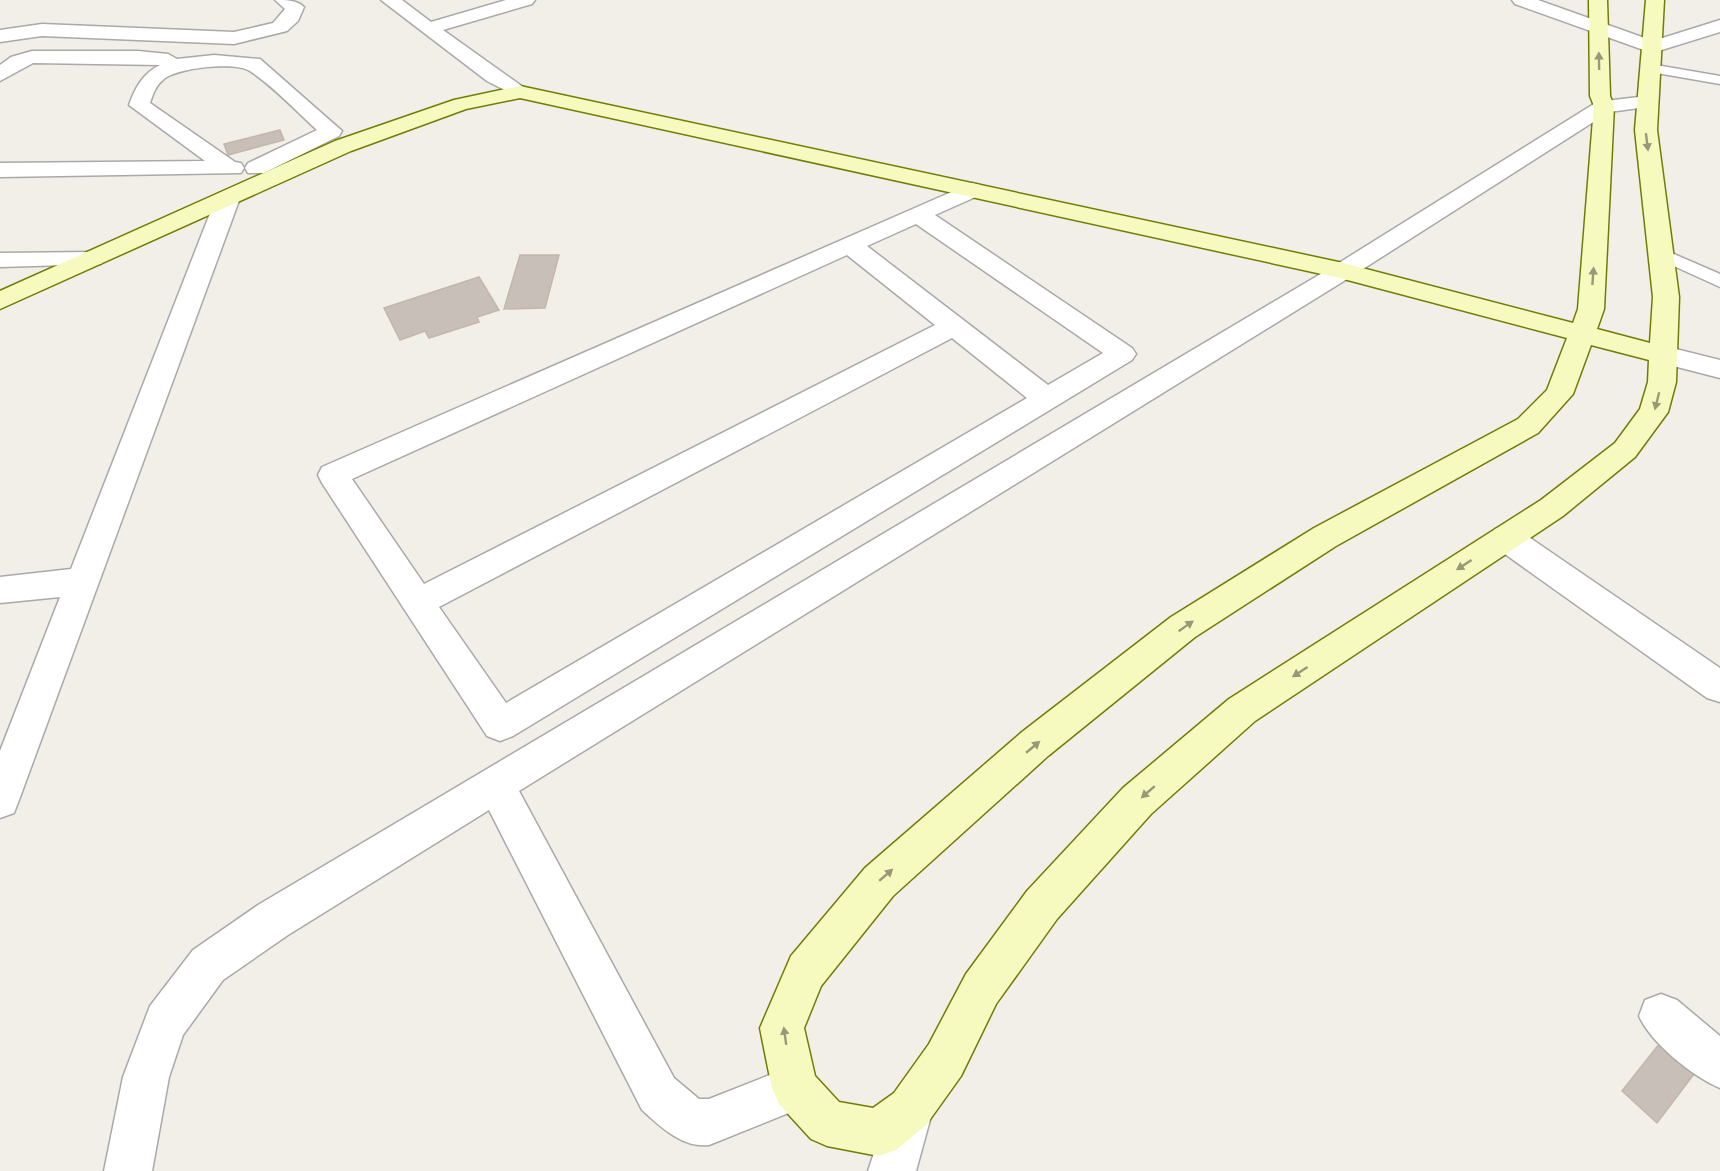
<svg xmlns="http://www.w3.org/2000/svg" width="1720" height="1171" viewBox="0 0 1720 1171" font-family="Lato,sans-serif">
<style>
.building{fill:#c7bfb8;stroke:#c4b6ab;stroke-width:1.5}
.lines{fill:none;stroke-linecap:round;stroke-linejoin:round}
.lane-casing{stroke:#a9a9a9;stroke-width:3}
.street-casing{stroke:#a9a9a9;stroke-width:3}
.secondary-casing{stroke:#707d05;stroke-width:3}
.lane{fill:#fff;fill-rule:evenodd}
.street{fill:#fff;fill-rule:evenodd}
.secondary{fill:#f7fabf;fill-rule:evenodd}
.oneway{fill:#979978}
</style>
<rect width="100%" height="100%" fill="#f2efe9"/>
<!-- building -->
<g class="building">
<polygon points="280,130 284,140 228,155 224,144"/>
<polygon points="520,255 559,255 545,308 504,309"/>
<polygon points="479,277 499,310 477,317 479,322 429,338 425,331 400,340 384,308"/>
<polygon points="1659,1044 1694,1074 1657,1123 1622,1091"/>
</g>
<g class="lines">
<defs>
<g id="lane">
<polygon points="1650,64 1720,76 1720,84 1645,71 1643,68 1645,65"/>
<polygon points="1660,248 1720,274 1720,287 1654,257 1651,253"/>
</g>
<g id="street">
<path d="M 275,0 C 286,0 297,0 304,7 L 298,21 L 287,31 L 234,44 L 42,36 L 0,42 L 0,30 L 42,24 L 234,32 L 273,23 L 285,9 Z"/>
<polygon points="381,0 402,0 431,22 506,0 535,0 532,4 443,30 530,92 527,96 520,98 487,81"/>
<polygon points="1512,0 1538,0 1653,41 1720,20 1720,32 1652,53 1515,4"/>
<path d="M 32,51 L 138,51 L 168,54 L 177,59 L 214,55 L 260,59 L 342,131 L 339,136 L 264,173 L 248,173 L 245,168 L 248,163 L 317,130 C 295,110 274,87 250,71 C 236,61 176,68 164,79 C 156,85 153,94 150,103 L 235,162 L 241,163 L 244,168 L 241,173 L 0,177 L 0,163 L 205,161 L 129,105 C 135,88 143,73 160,65 L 33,63 L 0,81 L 0,65 L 11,57 Z"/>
<path d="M 1647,96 L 1654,98 L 1657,102 L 1654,106 L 1609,112 L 1352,276 L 519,791 L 674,1078 L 699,1099 L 709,1099 L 795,1065 L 811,1072 L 818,1088 L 811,1104 L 709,1145 C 682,1148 661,1127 642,1110 L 489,810 L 288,935 L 223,980 L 183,1035 L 169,1077 L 152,1171 L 104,1171 L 123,1077 L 150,1006 L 193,950 L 258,905 L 1334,266 L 1597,102 Z"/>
<path d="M 972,183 L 980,185 L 984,190 L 980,195 L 935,215 L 1132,348 L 1136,354 L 1132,360 L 513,736 L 500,741 L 487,736 L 322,483 L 318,475 L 322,467 ZM 916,224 L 1103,353 L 1048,385 L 867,246 ZM 847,255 L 935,325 L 424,584 L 352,479 ZM 952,338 L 1027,398 L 506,703 L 439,607 Z"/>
<polygon points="228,191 236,193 240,198 19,800 14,813 0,818 0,751 60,597 0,603 0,577 71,569 216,198 220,193"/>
<polygon points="92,252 101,254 104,259 101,264 0,267 0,253"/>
<polygon points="1664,346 1720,360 1720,378 1654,361 1650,355 1654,349"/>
<polygon points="1506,526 1517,529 1720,668 1720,702 1707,698 1495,547 1490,538 1495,529"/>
<path d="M 1661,994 L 1677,1000 L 1720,1036 L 1720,1088 C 1693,1077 1650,1042 1639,1016 L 1645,1000 Z"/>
<polygon points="910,1086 926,1093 933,1109 916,1171 868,1171 894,1093"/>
</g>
<path id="secondary" d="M 1589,0 L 1607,0 L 1610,96 L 1614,106 L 1604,309 L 1597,329 L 1650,343 L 1653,297 L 1635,130 L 1646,0 L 1664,0 L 1657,130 L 1679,297 L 1676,382 L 1668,412 L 1635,457 L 1563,516 L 1255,721 L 1151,814 L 1057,919 L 996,1004 L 961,1076 L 926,1125 L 896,1150 L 879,1156 L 827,1146 L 811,1139 L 779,1104 L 772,1088 L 760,1028 L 791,956 L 865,868 L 1022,732 L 1171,617 L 1314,528 L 1518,419 L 1547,390 L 1567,338 L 1340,278 L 520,98 L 466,109 L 351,151 L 0,309 L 0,291 L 335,141 L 454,100 L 520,86 L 1343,263 L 1573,323 L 1578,309 L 1594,106 L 1590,96 ZM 1591,345 L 1649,360 L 1648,382 L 1640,409 L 1615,443 L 1541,500 L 1229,699 L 1123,788 L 1027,891 L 966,974 L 929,1044 L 894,1093 L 873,1108 L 839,1102 L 815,1076 L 804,1028 L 821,986 L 893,896 L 1048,756 L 1195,637 L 1336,546 L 1538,433 L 1573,394 Z"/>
</defs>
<!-- lane casing -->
<use href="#lane" class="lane-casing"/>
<!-- street casing -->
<use href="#street" class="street-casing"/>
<!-- secondary casing -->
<use href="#secondary" class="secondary-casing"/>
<!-- lane -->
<use href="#lane" class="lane"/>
<!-- street -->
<use href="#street" class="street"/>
<!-- secondary -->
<use href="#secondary" class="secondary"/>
</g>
<!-- one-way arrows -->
<defs><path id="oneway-solid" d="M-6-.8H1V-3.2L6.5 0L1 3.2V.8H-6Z" transform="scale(1.5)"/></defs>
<g class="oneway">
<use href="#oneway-solid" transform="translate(1599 61) rotate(-91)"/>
<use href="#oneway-solid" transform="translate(1647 142) rotate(83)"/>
<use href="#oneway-solid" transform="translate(1593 276) rotate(-86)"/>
<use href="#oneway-solid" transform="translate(1657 401) rotate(104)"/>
<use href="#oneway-solid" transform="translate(1464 565) rotate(147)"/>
<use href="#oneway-solid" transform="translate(1186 626) rotate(-35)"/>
<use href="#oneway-solid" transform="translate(1300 672) rotate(147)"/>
<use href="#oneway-solid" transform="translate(1033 747) rotate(-40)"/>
<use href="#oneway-solid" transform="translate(1148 792) rotate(139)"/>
<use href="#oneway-solid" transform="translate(886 875) rotate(-41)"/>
<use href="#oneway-solid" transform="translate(785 1036) rotate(-98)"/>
</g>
</svg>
